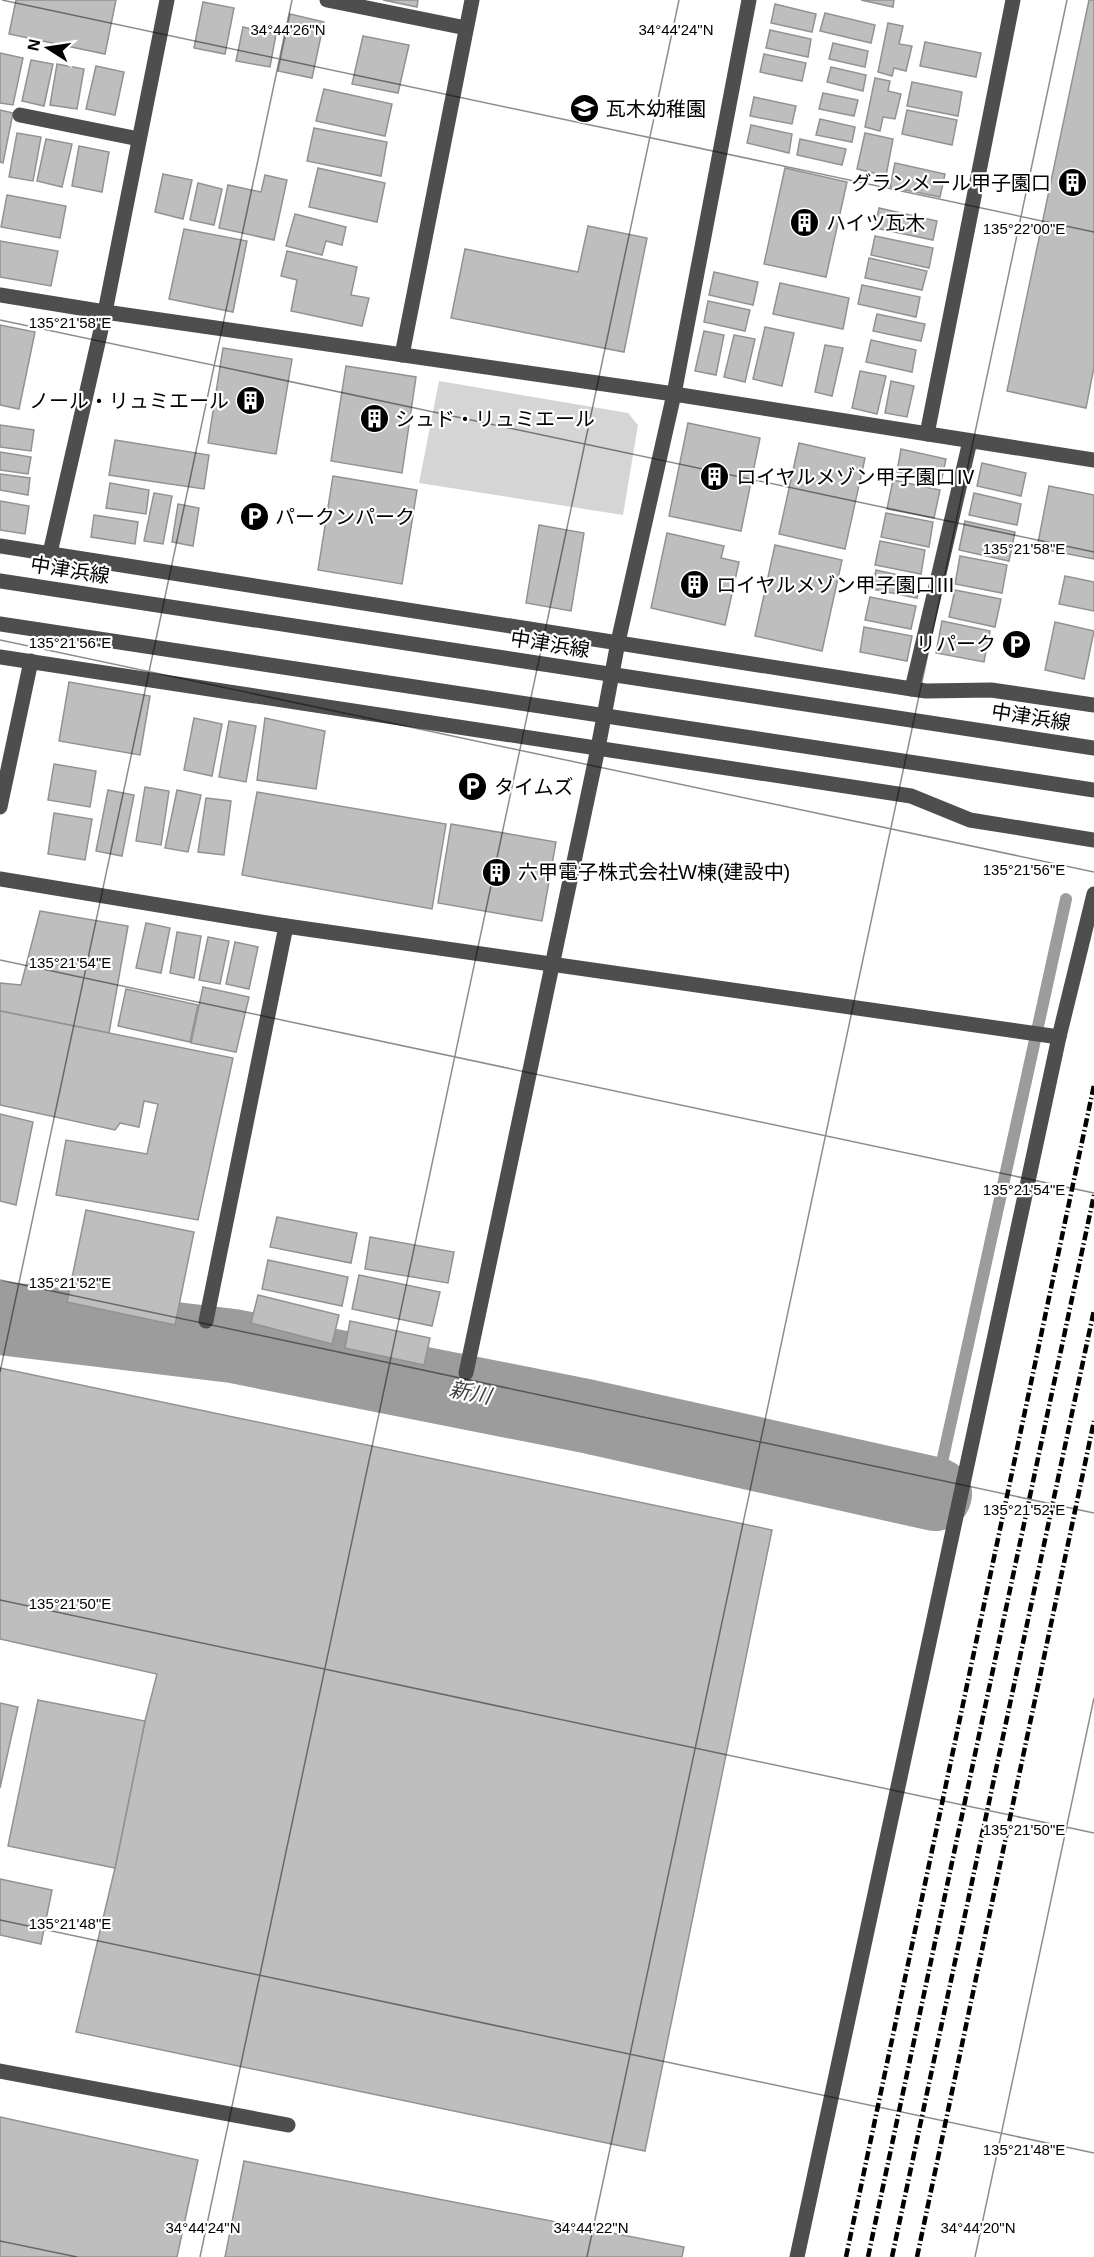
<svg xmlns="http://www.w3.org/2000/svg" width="1094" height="2257" viewBox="0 0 1094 2257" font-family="Arial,'Noto Sans JP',sans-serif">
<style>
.green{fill:#d5d5d5}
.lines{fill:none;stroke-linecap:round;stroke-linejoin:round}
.stream{stroke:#9c9c9c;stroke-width:12}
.river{stroke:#9c9c9c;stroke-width:74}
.building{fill:#bebebe;stroke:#929292;stroke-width:1.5}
.minor{stroke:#4e4e4e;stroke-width:15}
.rail{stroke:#000;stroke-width:4.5;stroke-dasharray:9 3 1.5 3;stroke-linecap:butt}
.minor-bridge{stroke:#4e4e4e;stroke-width:15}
.ticks{fill:none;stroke:#000;stroke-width:1.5;stroke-opacity:0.45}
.labels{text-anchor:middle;stroke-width:4.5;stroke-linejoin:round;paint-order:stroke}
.poi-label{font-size:20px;fill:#000;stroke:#fff;text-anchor:start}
.street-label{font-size:20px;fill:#000;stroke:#fff}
.water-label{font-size:21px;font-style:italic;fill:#3d3d3d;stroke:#fff}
.ticks-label{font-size:15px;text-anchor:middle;fill:#000;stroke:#fff;stroke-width:4.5;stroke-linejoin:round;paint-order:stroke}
</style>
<rect width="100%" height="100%" fill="#fff"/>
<!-- green -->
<polygon class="green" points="439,381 628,413 638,425 623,515 419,483"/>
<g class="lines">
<!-- stream -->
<polyline class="stream" points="935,1494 1066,899"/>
<!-- river -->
<polyline class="river" points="0,1318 233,1346 586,1416 935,1494"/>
</g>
<!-- building -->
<g class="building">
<polygon points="16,0 116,0 105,54 9,34"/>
<polygon points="383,0 418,0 417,7"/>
<polygon points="861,0 894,0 893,7"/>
<polygon points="1089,0 1094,0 1094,367 1086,408 1007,391"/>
<polygon points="203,2 234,8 225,54 194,48"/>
<polygon points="775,4 816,14 812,32 771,23"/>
<polygon points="825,13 875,25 871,43 820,31"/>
<polygon points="290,14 324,22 312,78 278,71"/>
<polygon points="888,23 903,26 899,44 912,46 906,71 894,68 892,76 878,72"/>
<polygon points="243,27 276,34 270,67 236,61"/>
<polygon points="770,30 811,39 808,57 766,48"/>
<polygon points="363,36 409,45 398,93 352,84"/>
<polygon points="925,42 981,53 976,77 920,66"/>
<polygon points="833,43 868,51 865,67 829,59"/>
<polygon points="0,53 23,58 13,105 0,103"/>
<polygon points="764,54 806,63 802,81 760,72"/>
<polygon points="31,60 53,64 44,106 22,101"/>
<polygon points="57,64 84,69 77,109 50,105"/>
<polygon points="96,66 124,72 115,115 86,109"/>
<polygon points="831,67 866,75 863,91 827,82"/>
<polygon points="875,78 890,81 888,91 901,94 895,119 883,117 880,131 865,127"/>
<polygon points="912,82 962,92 958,116 907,106"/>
<polygon points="324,89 392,104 385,136 316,121"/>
<polygon points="823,93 858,100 854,116 819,109"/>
<polygon points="754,97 796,106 792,124 750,116"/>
<polygon points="0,110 13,113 3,163 0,162"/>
<polygon points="907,110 957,120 952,145 902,134"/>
<polygon points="820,119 855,127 852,142 816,135"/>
<polygon points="751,125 792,134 789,153 747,143"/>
<polygon points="314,128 387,142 381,176 307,161"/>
<polygon points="17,133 41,137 33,181 9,177"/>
<polygon points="865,133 893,139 886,176 857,169"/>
<polygon points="46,139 72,144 62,187 37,181"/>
<polygon points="800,139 846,149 842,165 797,155"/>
<polygon points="79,146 109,152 102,192 72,186"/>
<polygon points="895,163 945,174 940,197 890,187"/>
<polygon points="318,168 385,183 377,222 309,207"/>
<polygon points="785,168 847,182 826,277 764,264"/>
<polygon points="163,174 192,180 183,219 155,212"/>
<polygon points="265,175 287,180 274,240 219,228 228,185 261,192"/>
<polygon points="198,183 222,189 214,225 190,220"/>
<polygon points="7,195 66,206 60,238 1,227"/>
<polygon points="879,208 937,221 933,240 875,228"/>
<polygon points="295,214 346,227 342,245 326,241 322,255 286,246"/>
<polygon points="588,226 647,238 624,352 451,318 465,249 578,272"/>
<polygon points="184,229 247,241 233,312 169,299"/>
<polygon points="875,236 933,248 929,268 871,255"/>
<polygon points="0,241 58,251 51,286 0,277"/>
<polygon points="287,251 357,267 351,295 369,298 362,326 291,311 297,280 281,276"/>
<polygon points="869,258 927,271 922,290 865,278"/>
<polygon points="714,272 758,282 753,305 709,295"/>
<polygon points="780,283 849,298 843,329 773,314"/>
<polygon points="862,285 920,297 916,317 858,304"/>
<polygon points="708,301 750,310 745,331 704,322"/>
<polygon points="877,314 925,324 921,341 873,331"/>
<polygon points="0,325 35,332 19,409 0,405"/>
<polygon points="765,327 794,333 782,386 753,379"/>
<polygon points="704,331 724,335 716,375 695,371"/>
<polygon points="734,335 755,339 745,382 724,377"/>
<polygon points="871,340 916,350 912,372 866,362"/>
<polygon points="825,345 843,348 832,396 815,392"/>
<polygon points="223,348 292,359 276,454 208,443"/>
<polygon points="346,366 416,377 402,473 331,461"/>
<polygon points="860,371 886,376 877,414 852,408"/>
<polygon points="891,381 914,386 907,417 885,413"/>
<polygon points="688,423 760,438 741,531 669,516"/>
<polygon points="0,425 34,430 31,451 0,447"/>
<polygon points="115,440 209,455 204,489 109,475"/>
<polygon points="799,443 865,458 845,549 779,534"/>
<polygon points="901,449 946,459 941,482 897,472"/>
<polygon points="0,452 31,457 28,474 0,470"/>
<polygon points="982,463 1026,473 1021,496 977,486"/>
<polygon points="0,474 30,478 28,495 0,490"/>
<polygon points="333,476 417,490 402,584 318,570"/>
<polygon points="893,480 940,490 934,518 887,509"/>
<polygon points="110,483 149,490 146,514 106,508"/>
<polygon points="1049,486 1094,495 1094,559 1037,548"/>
<polygon points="154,493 172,496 163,544 144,541"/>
<polygon points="974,493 1021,504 1017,525 969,515"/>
<polygon points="0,501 29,506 25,534 0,530"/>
<polygon points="178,504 199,508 193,546 172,542"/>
<polygon points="886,513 933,522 929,547 881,537"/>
<polygon points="94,515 138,522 135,544 91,537"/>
<polygon points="965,521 1015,532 1009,561 959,550"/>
<polygon points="539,525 584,533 571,611 526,603"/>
<polygon points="667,533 724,546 721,558 739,562 725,625 651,608"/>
<polygon points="880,541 925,550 921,574 875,565"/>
<polygon points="775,545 842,560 822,651 755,636"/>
<polygon points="960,556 1007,565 1002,593 955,584"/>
<polygon points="876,570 921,580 917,598 872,589"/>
<polygon points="1065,576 1094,582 1094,611 1059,604"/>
<polygon points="955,590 1001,599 995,627 949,617"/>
<polygon points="870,597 916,606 911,629 865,620"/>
<polygon points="942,621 990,631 984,662 936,653"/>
<polygon points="1055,622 1094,631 1084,679 1045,670"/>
<polygon points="864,627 912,636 907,661 860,652"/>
<polygon points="69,682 150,696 140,755 59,741"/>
<polygon points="194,718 222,724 212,776 184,770"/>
<polygon points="265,718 325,731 316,789 257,780"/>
<polygon points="229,721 256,726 246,782 219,777"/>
<polygon points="54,764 96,771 90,807 48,800"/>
<polygon points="145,787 169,791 161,845 136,841"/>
<polygon points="108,790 134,795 122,856 96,851"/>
<polygon points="177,790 201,795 188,852 165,848"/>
<polygon points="257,792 446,824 432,909 242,875"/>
<polygon points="206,798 231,801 224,855 198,852"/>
<polygon points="54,813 92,819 85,860 48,854"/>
<polygon points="451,824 556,842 542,921 438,903"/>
<polygon points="40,911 128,926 109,1033 0,1011 0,983 21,985"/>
<polygon points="146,923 170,928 161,973 136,968"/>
<polygon points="177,932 201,936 194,978 170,973"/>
<polygon points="208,937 229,941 220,984 199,980"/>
<polygon points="235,942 258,947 249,989 226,984"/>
<polygon points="203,987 249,997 236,1052 191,1043"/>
<polygon points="126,989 198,1005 190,1042 118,1026"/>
<polygon points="0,1011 233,1058 198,1220 56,1195 66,1140 147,1154 158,1104 144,1101 139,1127 120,1123 115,1130 0,1105"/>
<polygon points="0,1114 33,1122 16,1205 0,1201"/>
<polygon points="86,1210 194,1232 175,1325 67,1302"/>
<polygon points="277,1217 357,1233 351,1263 270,1247"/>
<polygon points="370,1237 454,1252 448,1283 365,1269"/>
<polygon points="268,1260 348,1277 342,1306 262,1289"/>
<polygon points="359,1275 440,1292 432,1326 352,1309"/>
<polygon points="258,1295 339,1315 332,1344 251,1323"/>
<polygon points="350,1321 430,1338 424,1365 345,1348"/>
<polygon points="0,1368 772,1530 645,2151 76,2032 115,1868 145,1721 157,1674 0,1639"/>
<polygon points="38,1700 145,1721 115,1868 8,1846"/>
<polygon points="0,1703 18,1707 0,1788"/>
<polygon points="0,1879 52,1890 41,1944 0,1935"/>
<polygon points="0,2117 198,2160 177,2257 0,2257"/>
<polygon points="244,2161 684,2247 682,2257 225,2257"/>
</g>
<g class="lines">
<!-- minor -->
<g class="minor">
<polyline points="327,0 466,28"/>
<polyline points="20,115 139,139"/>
<polyline points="0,295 105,312 674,394 1094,460"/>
<polyline points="402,355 472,0"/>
<polyline points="927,434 1013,0"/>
<polyline points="0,546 912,689 926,691 991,690 1094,705"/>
<polyline points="50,553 105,312 167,0"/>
<polyline points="0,657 911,796 970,820 1094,840"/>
<polyline points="912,689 970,441"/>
<polyline points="0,807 31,661"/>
<polyline points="0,879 286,926 1059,1037"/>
<polyline points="206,1321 286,926"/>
<polyline points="466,1373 598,748 618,642 674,394 749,0"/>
<polyline points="0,2071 288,2125"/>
<polyline points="797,2257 1059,1037 1094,894"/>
</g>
<!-- rail -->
<g class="rail">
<polyline points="846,2257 1094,1085"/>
<polyline points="868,2257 1094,1195"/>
<polyline points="892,2257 1094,1310"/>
<polyline points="917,2257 1094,1421"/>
</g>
<!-- minor-bridge -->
<g class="minor-bridge">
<polyline points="0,581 1094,748"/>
<polyline points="0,624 1094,790"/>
</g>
</g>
<!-- ticks -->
<path class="ticks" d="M 2,0 L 1094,232M 0,320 L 1094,552M 0,640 L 1094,872M 0,960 L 1094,1193M 0,1280 L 1094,1513M 0,1372 L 292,0M 0,1600 L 1094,1833M 0,1920 L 1094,2153M 0,2241 L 77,2257M 200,2257 L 679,0M 587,2257 L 1067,0M 975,2257 L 1094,1698"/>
<!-- icons -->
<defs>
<symbol id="school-disc" viewBox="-11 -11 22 22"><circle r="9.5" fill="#000" stroke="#fff"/><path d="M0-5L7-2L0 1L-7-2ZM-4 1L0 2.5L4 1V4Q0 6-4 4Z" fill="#fff"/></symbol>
<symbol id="building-disc" viewBox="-11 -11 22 22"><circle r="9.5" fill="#000" stroke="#fff"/><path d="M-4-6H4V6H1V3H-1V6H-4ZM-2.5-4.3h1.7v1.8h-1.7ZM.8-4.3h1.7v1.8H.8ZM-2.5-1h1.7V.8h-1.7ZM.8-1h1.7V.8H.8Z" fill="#fff"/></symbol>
<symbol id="parking-disc" viewBox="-11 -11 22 22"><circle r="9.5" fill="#000" stroke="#fff"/><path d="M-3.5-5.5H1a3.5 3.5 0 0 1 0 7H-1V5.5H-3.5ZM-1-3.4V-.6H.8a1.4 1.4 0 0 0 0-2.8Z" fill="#fff"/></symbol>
</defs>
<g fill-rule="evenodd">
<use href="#school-disc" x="568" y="92" width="33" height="33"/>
<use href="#building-disc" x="1056" y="166" width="33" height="33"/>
<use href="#building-disc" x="788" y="206" width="33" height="33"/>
<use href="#building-disc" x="234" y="384" width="33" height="33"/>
<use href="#building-disc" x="358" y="402" width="33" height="33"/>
<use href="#building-disc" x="698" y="460" width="33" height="33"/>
<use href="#parking-disc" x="238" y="500" width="33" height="33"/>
<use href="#building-disc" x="678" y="568" width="33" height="33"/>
<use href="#parking-disc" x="1000" y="628" width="33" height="33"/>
<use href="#parking-disc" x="456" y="770" width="33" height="33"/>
<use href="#building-disc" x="480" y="856" width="33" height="33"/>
</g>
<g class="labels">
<!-- poi labels -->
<g class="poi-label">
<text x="606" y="116">瓦木幼稚園</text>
<text x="1051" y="190" text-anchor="end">グランメール甲子園口</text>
<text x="826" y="230">ハイツ瓦木</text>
<text x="229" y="408" text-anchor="end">ノール・リュミエール</text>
<text x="395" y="426">シュド・リュミエール</text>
<text x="736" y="484">ロイヤルメゾン甲子園口Ⅳ</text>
<text x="275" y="524">パークンパーク</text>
<text x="716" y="592">ロイヤルメゾン甲子園口Ⅲ</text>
<text x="996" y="651" text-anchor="end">リパーク</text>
<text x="494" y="794">タイムズ</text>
<text x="518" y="879">六甲電子株式会社W棟(建設中)</text>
</g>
<!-- street labels -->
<g class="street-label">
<text transform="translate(70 570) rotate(9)" y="7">中津浜線</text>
<text transform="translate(550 644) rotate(9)" y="7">中津浜線</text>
<text transform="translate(1031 717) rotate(9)" y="7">中津浜線</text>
</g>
<!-- water labels -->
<g class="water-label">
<text transform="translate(470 1393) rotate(11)" y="7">新川</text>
</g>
</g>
<g class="ticks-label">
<text x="288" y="35">34°44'26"N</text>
<text x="676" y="35">34°44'24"N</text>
<text x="1024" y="234">135°22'00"E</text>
<text x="70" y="328">135°21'58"E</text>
<text x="1024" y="554">135°21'58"E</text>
<text x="70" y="648">135°21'56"E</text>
<text x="1024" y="875">135°21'56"E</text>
<text x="70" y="968">135°21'54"E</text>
<text x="1024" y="1195">135°21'54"E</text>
<text x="70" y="1288">135°21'52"E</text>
<text x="1024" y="1515">135°21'52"E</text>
<text x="70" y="1609">135°21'50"E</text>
<text x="1024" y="1835">135°21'50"E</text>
<text x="70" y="1929">135°21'48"E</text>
<text x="1024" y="2155">135°21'48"E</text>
<text x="203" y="2233">34°44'24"N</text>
<text x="591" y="2233">34°44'22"N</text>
<text x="978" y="2233">34°44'20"N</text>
</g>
<!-- north arrow -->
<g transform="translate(48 48) rotate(282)" stroke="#ffffff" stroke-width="4.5" paint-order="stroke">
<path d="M0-4.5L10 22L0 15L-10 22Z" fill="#000000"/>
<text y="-9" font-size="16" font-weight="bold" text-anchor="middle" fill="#000000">N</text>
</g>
</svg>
